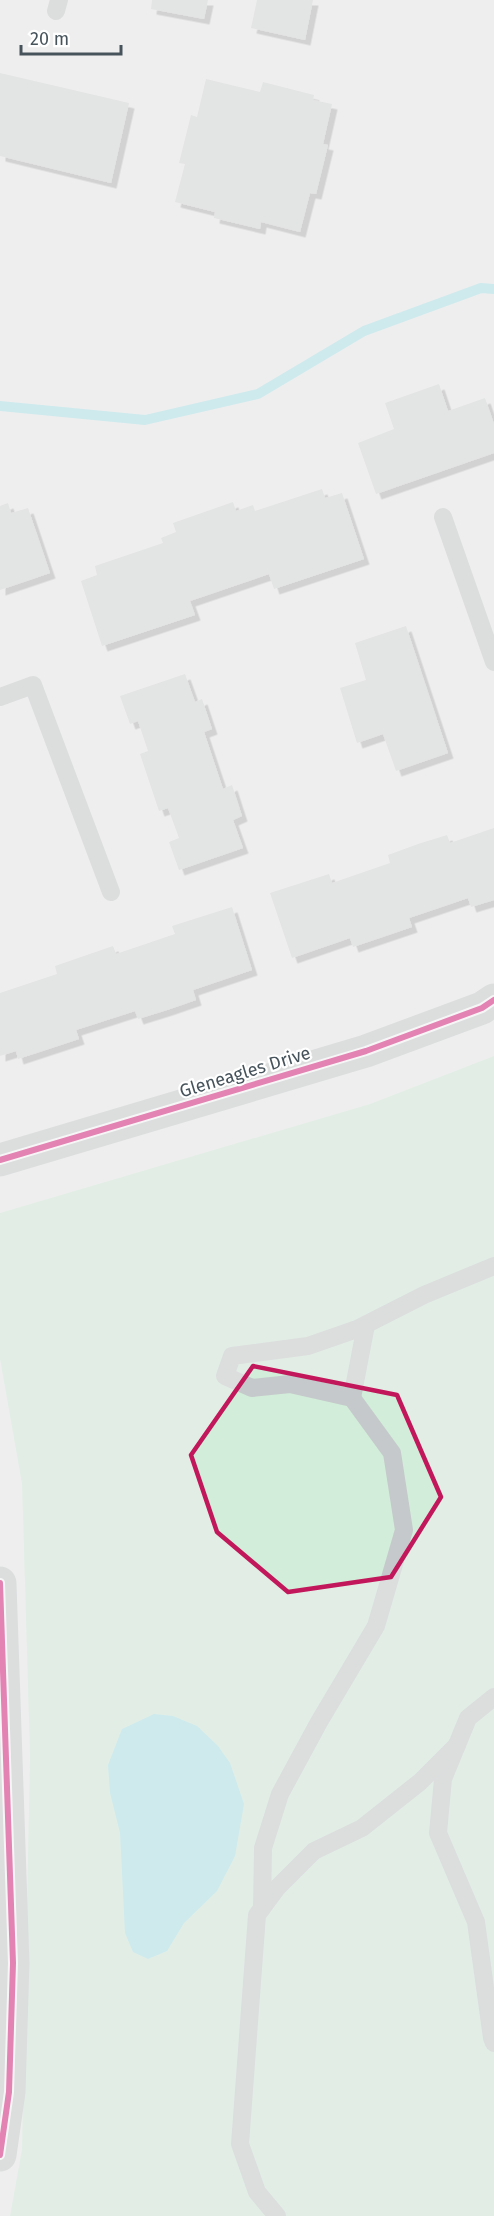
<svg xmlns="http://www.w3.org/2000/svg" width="494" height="2216" viewBox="0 0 494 2216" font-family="'Fira Sans',sans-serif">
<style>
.green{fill:#d2eeda}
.water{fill:#a7e4ec}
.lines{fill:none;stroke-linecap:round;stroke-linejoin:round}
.stream{stroke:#a7e4ec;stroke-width:10}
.building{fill:#d6d7d7;filter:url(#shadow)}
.service{stroke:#c6c9cb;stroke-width:18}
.tertiary{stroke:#c6c9cb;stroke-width:33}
.cycleway-casing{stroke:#fff;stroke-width:10}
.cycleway{stroke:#d6006c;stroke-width:6}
.marked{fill:none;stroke:#c2185b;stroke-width:4.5;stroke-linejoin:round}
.labels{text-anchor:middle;stroke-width:4.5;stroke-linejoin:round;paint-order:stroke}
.street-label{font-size:18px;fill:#46535b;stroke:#fff}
</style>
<defs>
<filter id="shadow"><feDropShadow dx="5.5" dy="5.5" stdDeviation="0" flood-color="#0004"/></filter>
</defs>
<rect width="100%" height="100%" fill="#efeeee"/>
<!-- green -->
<polygon class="green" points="494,1056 494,2216 10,2216 22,2149 30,1756 22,1484 0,1359 0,1213 370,1104"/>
<!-- water -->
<polygon class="water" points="154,1714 173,1716 197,1726 218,1746 230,1763 244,1804 235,1856 217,1891 184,1923 167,1951 148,1959 133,1952 125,1933 120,1833 110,1793 108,1765 122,1729"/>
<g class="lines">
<!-- stream -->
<polyline class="stream" points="0,406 145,420 258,394 364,331 481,288 494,289"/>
</g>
<!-- building -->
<g class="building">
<polygon points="152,0 208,0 204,19 151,9"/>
<polygon points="257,0 313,0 305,40 251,28"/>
<polygon points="0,73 129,103 111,183 0,156"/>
<polygon points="206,79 260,92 263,82 314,95 313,100 332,104 323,144 328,145 316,194 310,193 300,232 261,222 260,229 214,218 215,212 175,202 185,164 179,163 191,115 197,117"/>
<polygon points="439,384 448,411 485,398 494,424 494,453 376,494 358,443 394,429 385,403"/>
<polygon points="322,489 325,498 342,493 364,559 274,589 269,574 190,601 195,615 102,646 81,581 97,575 95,566 163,543 161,538 176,532 173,523 233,502 236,511 253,505 255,511"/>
<polygon points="8,503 11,513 28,508 50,573 0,590 0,506"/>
<polygon points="406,626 448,753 396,771 383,734 357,743 340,688 366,680 355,643"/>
<polygon points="185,674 195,702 202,699 212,729 204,732 223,789 232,785 242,816 233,820 243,848 179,870 169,842 179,838 168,808 159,811 140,754 148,751 138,721 130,724 120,696"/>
<polygon points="494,828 494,900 471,907 468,898 409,918 412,927 353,947 350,938 292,958 270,893 329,874 332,883 390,863 388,855 418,844 447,835 450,843"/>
<polygon points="232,907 252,970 193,990 196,1000 167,1010 138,1019 135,1011 76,1030 79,1039 18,1059 16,1051 0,1056 0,993 57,974 55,966 113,946 116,954 175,934 172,926"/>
</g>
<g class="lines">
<!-- service -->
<g class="service">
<polyline points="56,11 59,0"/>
<polyline points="443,517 494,662"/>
<polyline points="0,697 33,685 111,892"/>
<polyline points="352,1398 366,1325"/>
<polyline points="494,1697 468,1718 443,1779 438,1833 476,1922 492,2038 494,2043"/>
<polyline points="262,1908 263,1848 280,1794 319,1722 376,1626 404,1530 392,1453 352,1398 290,1384 252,1388 225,1376 232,1356 308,1346 357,1329 424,1295 494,1266"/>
<polyline points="277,2216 257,2192 240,2144 257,1915 277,1888 314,1851 362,1828 420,1782 457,1745"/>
</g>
<!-- tertiary -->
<g class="tertiary">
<polyline points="0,1160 366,1051 482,1008 494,1000"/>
<polyline points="0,1583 13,1963 9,2092 0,2155"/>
</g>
<defs>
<g id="cycleway">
<polyline points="0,1160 366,1051 482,1008 494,1000"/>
<polyline points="0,1583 13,1963 9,2092 0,2155"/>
</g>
</defs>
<!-- cycleway casing -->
<use href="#cycleway" class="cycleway-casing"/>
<!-- cycleway -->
<use href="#cycleway" class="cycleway"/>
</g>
<!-- marked area -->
<path d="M0 0H494V2216H0ZM 253,1366 L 397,1395 L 441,1497 L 391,1577 L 288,1592 L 217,1532 L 191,1455 Z" fill="#efeeee" fill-opacity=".55" fill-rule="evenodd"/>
<path class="marked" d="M 253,1366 L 397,1395 L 441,1497 L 391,1577 L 288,1592 L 217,1532 L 191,1455 Z"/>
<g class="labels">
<!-- street labels -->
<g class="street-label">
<text transform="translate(245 1072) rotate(-17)" y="6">Gleneagles Drive</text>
</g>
</g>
<!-- scale -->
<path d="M21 45v9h100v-9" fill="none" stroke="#46535b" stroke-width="3"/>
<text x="30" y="45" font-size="18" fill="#46535b" stroke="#ffffff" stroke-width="4.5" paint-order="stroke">20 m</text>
</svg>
